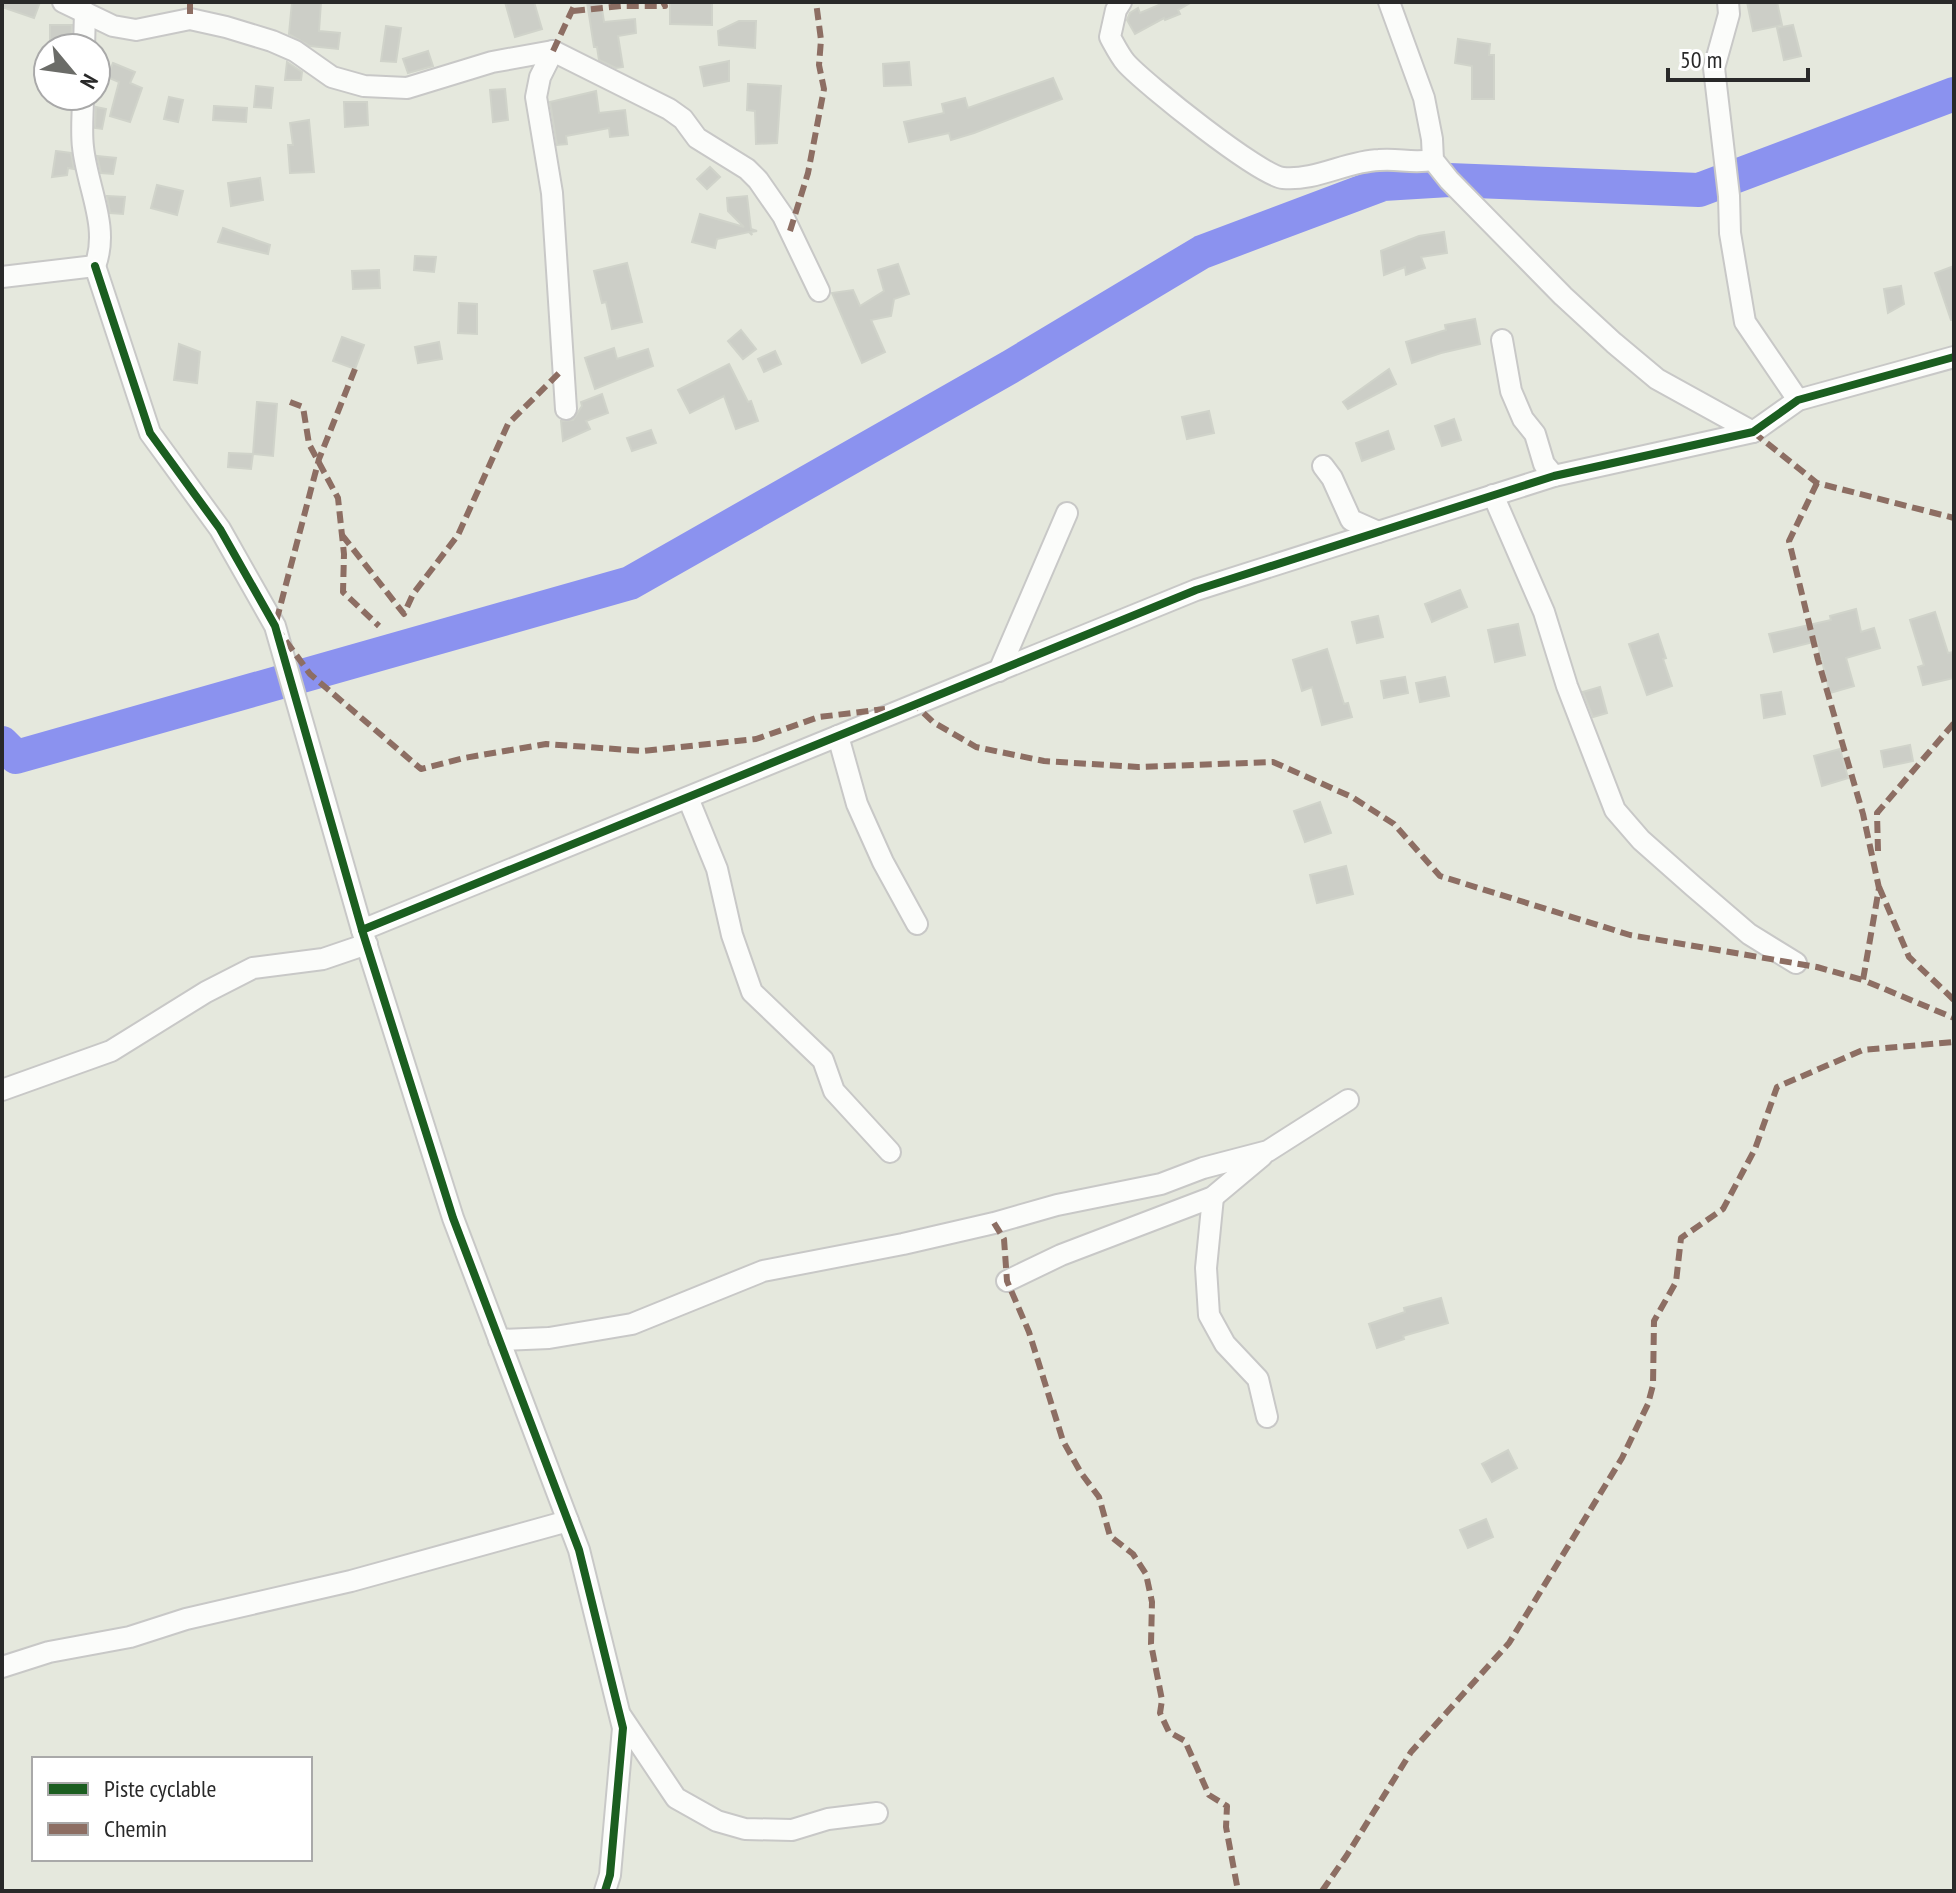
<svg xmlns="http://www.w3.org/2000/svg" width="1956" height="1893" viewBox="0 0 1956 1893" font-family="'PT Sans Narrow',sans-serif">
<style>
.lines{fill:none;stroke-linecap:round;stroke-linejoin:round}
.river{stroke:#8b92ef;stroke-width:34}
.building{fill:#cccec7;stroke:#d0d3ca;stroke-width:2}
.street-casing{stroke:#c8c8c7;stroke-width:24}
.street{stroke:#fbfcfa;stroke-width:20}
.quiet{stroke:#8d6e63;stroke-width:6;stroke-dasharray:12 6;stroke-linecap:butt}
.cycleway-casing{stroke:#fff;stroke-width:13}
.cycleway{stroke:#1b5e20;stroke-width:8}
</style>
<rect width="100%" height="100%" fill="#e5e8dd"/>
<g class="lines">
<!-- river -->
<polyline class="river" points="2,743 16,757 630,583 1010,367 1202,252 1383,184 1449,180 1699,190 1954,94"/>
</g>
<!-- building -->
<g class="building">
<polygon points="2,2 40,2 34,18 2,7"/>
<polygon points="292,2 321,2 319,31 340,33 338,49 310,46 289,34"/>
<polygon points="505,2 534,2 542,29 515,37"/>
<polygon points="587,2 601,2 604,22 635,19 636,33 618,36 623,67 616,68 599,60 597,47 594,47"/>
<polygon points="670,2 712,2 712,25 670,24"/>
<polygon points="1158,2 1192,2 1178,10 1180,14 1165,20 1164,18 1135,34 1127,20 1130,13 1138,8 1140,13 1159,5"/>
<polygon points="1747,2 1777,2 1782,25 1753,31"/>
<polygon points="739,21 756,21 755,48 719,45 718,31"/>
<polygon points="50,25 72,25 71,48 50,48"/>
<polygon points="1793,25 1801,56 1784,60 1777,28"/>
<polygon points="386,26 401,28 396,62 381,61"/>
<polygon points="1458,39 1490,44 1489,55 1494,55 1494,99 1472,99 1472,66 1455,63"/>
<polygon points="428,51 433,66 408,73 403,59"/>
<polygon points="729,61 729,81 704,86 700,67"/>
<polygon points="287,62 302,72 301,80 285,80"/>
<polygon points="909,62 911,85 884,86 883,64"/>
<polygon points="113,63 135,72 130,83 142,88 130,122 110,116 119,82 107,77"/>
<polygon points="1053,78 1062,99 974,133 951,140 949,133 909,142 904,122 944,113 942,104 965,98 968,108"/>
<polygon points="748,84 781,86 777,143 756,144 755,111 747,110"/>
<polygon points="256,86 273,88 271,108 254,107"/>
<polygon points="505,89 508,120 493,122 490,90"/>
<polygon points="596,91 599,113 625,110 628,135 610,137 609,128 566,136 567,144 557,145 550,102"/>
<polygon points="169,97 183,100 178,122 164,119"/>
<polygon points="344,102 367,102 368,125 345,127"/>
<polygon points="214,106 247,108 246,122 213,120"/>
<polygon points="96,107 106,109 102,129 95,128"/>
<polygon points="309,120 314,172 290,173 288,145 293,145 290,123"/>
<polygon points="56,151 71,153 74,169 68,168 67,175 52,177"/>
<polygon points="97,156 116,158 113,174 101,173"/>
<polygon points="710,167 720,177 707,189 697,179"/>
<polygon points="260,178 263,200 231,206 228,183"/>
<polygon points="157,185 183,191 177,215 151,208"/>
<polygon points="107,196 125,197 123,214 110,213"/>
<polygon points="747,196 751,229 757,231 751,232 752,235 749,232 717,239 715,248 692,242 700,214 744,227 728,211 727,198"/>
<polygon points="223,228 270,245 268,254 218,242"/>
<polygon points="1444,232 1447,253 1421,257 1425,268 1406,275 1405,267 1384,275 1381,251 1419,236"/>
<polygon points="415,256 436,257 434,272 414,270"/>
<polygon points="627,263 642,322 612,329 606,302 602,303 594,271"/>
<polygon points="898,264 909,294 894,299 891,316 871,320 885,352 862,363 832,293 853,290 860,306 884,291 878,270"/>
<polygon points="1954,266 1954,320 1951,320 1935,273"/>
<polygon points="379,270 380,288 353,289 352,271"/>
<polygon points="1901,286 1904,304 1888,313 1884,289"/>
<polygon points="459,303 477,304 477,334 458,333"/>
<polygon points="1475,319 1480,344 1441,353 1412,363 1406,342 1446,330 1445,325"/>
<polygon points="741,330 756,349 743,359 728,341"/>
<polygon points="342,337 364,345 355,369 333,361"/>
<polygon points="439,342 442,359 418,363 415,347"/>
<polygon points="179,344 200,352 197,383 174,380"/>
<polygon points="614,348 617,359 648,349 653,366 595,389 585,358"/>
<polygon points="775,351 781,364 764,372 758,359"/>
<polygon points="729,364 748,402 751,401 758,421 736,429 724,396 690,413 678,390"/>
<polygon points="1389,369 1396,384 1348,409 1343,402"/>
<polygon points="602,394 608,413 586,421 590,429 563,441 561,421 573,420 582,406 581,402"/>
<polygon points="257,402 277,404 273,456 253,454"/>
<polygon points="1209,411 1214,433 1187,439 1182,417"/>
<polygon points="1454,419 1461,440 1442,446 1435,426"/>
<polygon points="651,430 656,443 632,451 627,438"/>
<polygon points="1388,431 1394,449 1362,461 1356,443"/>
<polygon points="229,453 253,454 251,469 228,467"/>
<polygon points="1460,590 1467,607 1432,622 1425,604"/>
<polygon points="1856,609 1861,632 1874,628 1880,648 1846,658 1854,686 1830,693 1817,641 1774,652 1769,634 1831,620 1830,616"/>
<polygon points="1935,612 1948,653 1954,652 1954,678 1923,685 1918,667 1924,665 1910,620"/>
<polygon points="1378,616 1383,637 1357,643 1352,622"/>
<polygon points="1518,624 1525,655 1495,662 1488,630"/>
<polygon points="1658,634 1666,658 1663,659 1672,686 1647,695 1629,644"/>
<polygon points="1327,649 1344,704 1348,703 1352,717 1322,725 1312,687 1302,691 1293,660"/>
<polygon points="1405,677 1408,693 1384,698 1381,681"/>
<polygon points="1445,677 1449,696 1420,702 1416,683"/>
<polygon points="1600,687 1607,713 1593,717 1583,692"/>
<polygon points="1781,692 1785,714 1764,718 1761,695"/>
<polygon points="1910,745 1913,761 1884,767 1881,751"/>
<polygon points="1840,749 1848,778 1822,786 1814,756"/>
<polygon points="1320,802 1331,833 1305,842 1294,811"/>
<polygon points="1346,866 1353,894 1317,903 1310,875"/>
<polygon points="1441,1298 1448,1323 1403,1336 1404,1339 1377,1348 1369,1324 1405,1312 1404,1308"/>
<polygon points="1508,1450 1517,1468 1492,1482 1482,1464"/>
<polygon points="1486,1519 1493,1537 1468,1548 1460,1530"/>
</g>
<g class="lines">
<defs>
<g id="street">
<polyline points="63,2 113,26 136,30 190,19 226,27 272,41 295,51 332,77 364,86 407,88 492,62 553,51 669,109 683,119 697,138 747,169 758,180 783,216 819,291"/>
<path d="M 1121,2 L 1116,10 L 1110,37 C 1115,46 1120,56 1126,63 C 1145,84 1260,176 1283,178 C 1316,181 1347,161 1379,160 C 1400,158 1410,164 1433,160"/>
<polyline points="1389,2 1424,98 1432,139 1433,160 1449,180 1563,296 1614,343 1657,379 1753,432"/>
<polyline points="1728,2 1729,14 1714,68 1729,196 1730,233 1745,322 1798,400"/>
<polyline points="84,48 85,12"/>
<polyline points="553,51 540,77 536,97 552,193 566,409"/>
<polyline points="95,266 150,433 220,529 275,626 362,930 1196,590 1554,476 1753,432 1798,400 1954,357"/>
<path d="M 2,277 L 95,266 C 110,227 87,187 83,147 C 81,131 83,113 83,96"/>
<polyline points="1502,340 1511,391 1523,419 1535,434 1544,464 1554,476"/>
<polyline points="1323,466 1332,478 1351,520 1378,532"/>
<polyline points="1493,495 1544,612 1567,686 1615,810 1641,840 1693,886 1749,934 1796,963"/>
<polyline points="999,671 1067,513"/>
<polyline points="838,736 857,804 883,862 917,924"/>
<polyline points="688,798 717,869 732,935 752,992 823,1060 834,1091 890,1152"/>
<polyline points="362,930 453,1218 579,1550 623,1728 610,1875 605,1891"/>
<polyline points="2,1090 111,1051 206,992 253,968 323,959 367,944"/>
<polyline points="1213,1197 1206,1268 1209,1315 1225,1344 1258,1379 1267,1417"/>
<polyline points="1007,1281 1061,1255 1213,1197 1262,1156"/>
<polyline points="499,1340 549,1338 632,1324 763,1271 903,1244 994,1223 1057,1205 1161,1184 1203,1168 1268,1151 1348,1100"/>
<polyline points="2,1667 49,1652 130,1637 186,1619 351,1581 568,1521"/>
<polyline points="621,1716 676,1798 717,1821 745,1829 792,1830 828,1819 877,1813"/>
</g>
</defs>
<!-- street casing -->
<use href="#street" class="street-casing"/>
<!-- street -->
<use href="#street" class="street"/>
<!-- quiet -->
<g class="quiet">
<polyline points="190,2 190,19"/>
<polyline points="573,11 622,6 665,6 663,2"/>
<polyline points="553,51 575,4"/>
<polyline points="790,231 808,173 824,89 819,65 821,40 816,2"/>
<polyline points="355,369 319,459 275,626 310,674 421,769 464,758 546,744 642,751 756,739 819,717 885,709"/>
<polyline points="290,402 303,407 309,444 338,498 344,554 343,592 379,626"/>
<polyline points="1753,432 1817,483 1954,518"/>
<polyline points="1817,483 1789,541 1818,660 1863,814 1879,888 1863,980 1954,1018"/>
<polyline points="342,535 404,614 413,594 458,535 508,424 562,370"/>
<polyline points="909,706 915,705 933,722 976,747 1044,761 1138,767 1273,762 1352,797 1394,824 1440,876 1630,935 1817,967 1863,980"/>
<polyline points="1878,851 1877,813 1954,723"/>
<polyline points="1879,887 1909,957 1954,1000"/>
<polyline points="994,1223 1004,1239 1007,1281 1029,1332 1063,1441 1081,1473 1099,1497 1110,1536 1133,1554 1146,1574 1152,1602 1151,1644 1162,1700 1160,1713 1169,1732 1185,1741 1209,1795 1227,1806 1226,1827 1238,1891"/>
<polyline points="1322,1891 1347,1855 1411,1752 1509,1643 1622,1458 1648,1404 1653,1385 1654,1321 1676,1282 1681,1238 1723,1209 1755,1149 1777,1087 1863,1050 1954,1042"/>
</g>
<defs>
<g id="cycleway">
<polyline points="95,266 150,433 220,529 275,626 362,930 1196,590 1554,476 1753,432 1798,400 1954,357"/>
<polyline points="362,930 453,1218 579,1550 623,1728 610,1875 605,1891"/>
</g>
</defs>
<!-- cycleway casing -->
<use href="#cycleway" class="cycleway-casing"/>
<!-- cycleway -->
<use href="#cycleway" class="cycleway"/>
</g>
<!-- border -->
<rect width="1956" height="1893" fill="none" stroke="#292929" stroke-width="8"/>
<!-- legend -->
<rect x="32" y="1757" width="280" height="104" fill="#ffffff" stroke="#a9a9a9" stroke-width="2"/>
<rect x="48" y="1783" width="40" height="12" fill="#1b5e20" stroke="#a9a9a9" stroke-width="2"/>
<text x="104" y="1797" font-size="24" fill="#292929">Piste cyclable</text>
<rect x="48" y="1823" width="40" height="12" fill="#8d6e63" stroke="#a9a9a9" stroke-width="2"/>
<text x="104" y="1837" font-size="24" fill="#292929">Chemin</text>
<!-- north arrow -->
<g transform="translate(72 72) rotate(119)"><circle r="38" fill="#ffffff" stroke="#a9a9a9" stroke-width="2"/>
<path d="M0-6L14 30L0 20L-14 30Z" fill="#6b6c68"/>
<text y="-12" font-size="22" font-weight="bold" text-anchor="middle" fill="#292929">N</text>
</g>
<!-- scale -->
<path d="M1668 68v12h140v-12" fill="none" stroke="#292929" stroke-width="4"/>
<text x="1680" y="68" font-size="24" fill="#292929" stroke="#ffffff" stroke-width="6" paint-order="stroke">50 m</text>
</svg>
